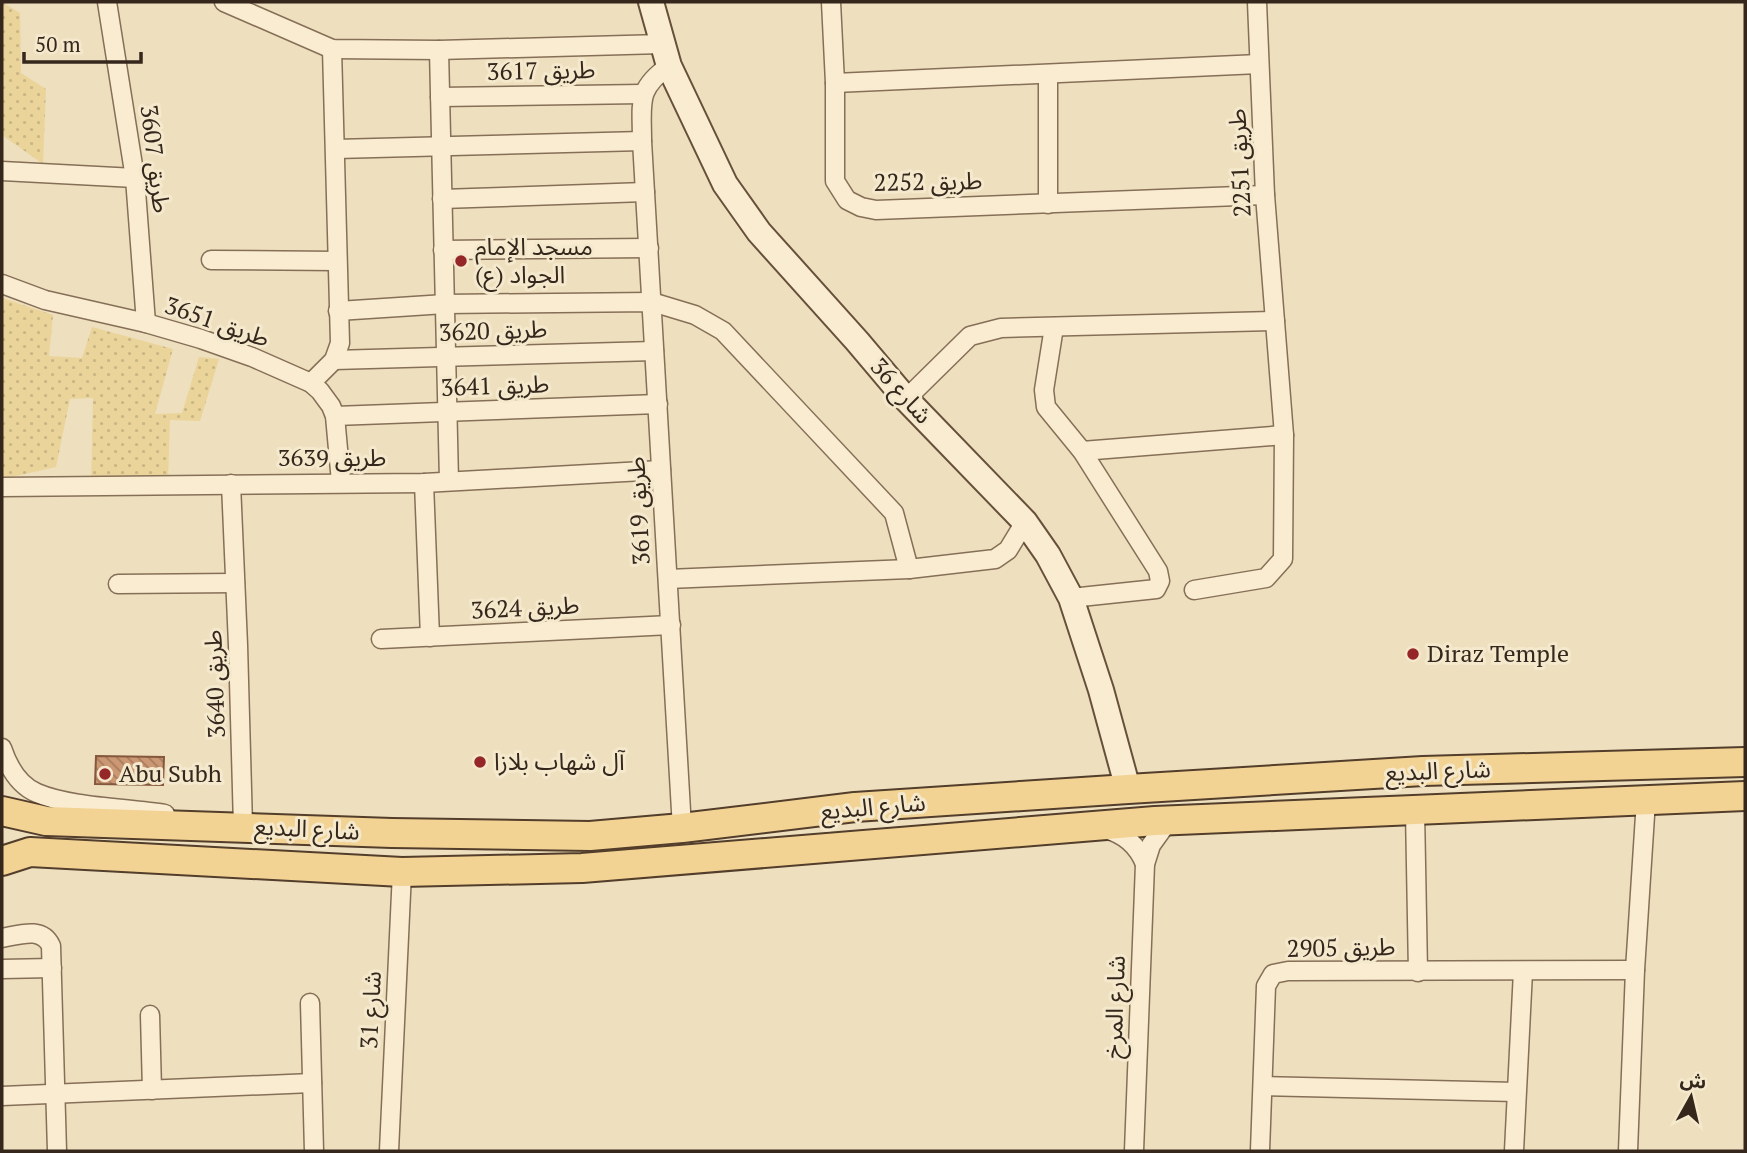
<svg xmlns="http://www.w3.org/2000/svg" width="1747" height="1153" viewBox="0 0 1747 1153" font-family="'PT Serif','Noto Sans Arabic',serif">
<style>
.sand{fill:url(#sand-dots)}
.building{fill:url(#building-back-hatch);stroke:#85583d;stroke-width:2}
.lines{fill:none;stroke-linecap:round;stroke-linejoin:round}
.street-casing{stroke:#866f57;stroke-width:21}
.secondary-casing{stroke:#67503a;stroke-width:28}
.primary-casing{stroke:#533d2b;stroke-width:32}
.street{stroke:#f9ecd1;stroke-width:18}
.secondary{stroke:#f9ecd1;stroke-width:24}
.primary{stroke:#f2d394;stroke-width:28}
.poi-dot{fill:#952729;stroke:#f5e9cd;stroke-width:2.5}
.labels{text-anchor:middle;stroke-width:6;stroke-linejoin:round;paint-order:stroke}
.street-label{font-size:24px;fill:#35271c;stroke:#f5e9cd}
.poi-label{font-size:24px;fill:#35271c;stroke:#f5e9cd;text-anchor:start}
</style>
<defs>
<pattern id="sand-dots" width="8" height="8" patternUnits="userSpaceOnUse" patternTransform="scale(1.75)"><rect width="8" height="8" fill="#ead49a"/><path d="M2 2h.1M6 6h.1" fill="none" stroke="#c9b684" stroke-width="1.8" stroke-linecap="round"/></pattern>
<pattern id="building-back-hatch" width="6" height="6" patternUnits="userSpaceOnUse" patternTransform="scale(1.75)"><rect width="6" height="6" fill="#cc9773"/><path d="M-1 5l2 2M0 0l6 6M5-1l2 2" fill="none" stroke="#a67b5e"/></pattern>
</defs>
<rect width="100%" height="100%" fill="#eedfbe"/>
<!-- sand -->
<g class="sand">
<polygon points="2,2 20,13 21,73 46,89 43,164 2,135"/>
<polygon points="2,298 53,315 49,356 82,358 92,327 173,349 155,414 182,413 199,357 219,359 200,421 170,420 168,480 91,486 93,398 70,399 56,467 2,479"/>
</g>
<!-- building -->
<polygon class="building" points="96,756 164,757 163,785 95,784"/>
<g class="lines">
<defs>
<g id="street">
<polyline points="107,2 135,178 146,323"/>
<polyline points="224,2 332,49 439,50 662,44"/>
<polyline points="831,2 835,83 835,181 847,200 861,207 876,210 1265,195"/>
<polyline points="439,50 449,481"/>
<path d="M 669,66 C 636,89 642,103 642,141 L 682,828"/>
<polyline points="1048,74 1048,204"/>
<polyline points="835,83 1259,64"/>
<polyline points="440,97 642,94"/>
<polyline points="336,149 642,141"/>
<polyline points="2,171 135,178"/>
<polyline points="442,199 645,192"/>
<polyline points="443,250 649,248"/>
<polyline points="211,260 337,261"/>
<polyline points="2,284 45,300 146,323 201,339 252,357 311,383 320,391 331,406 335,416 341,482"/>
<polyline points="338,311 445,304 652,302 695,315 723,331 894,513 909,569"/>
<polyline points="1054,327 1044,390 1046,407 1082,451 1158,571 1160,581 1156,589 1071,598"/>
<polyline points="334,360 654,351"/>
<polyline points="311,383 334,360 340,343 332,49"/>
<polyline points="906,399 970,336 1001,328 1275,321"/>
<polyline points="335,416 658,404"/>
<polyline points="1082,451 1284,435"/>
<polyline points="424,483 430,637"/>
<polyline points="231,484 238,645 243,826 234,825"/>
<polyline points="2,487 424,483 661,470"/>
<polyline points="668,579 909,569 995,559 1008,550 1025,522"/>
<polyline points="118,584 235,583"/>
<polyline points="1194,590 1266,578 1283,559 1284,435 1265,195 1257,2"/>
<polyline points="381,639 671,625"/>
<path d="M 2,748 C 8,766 18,785 37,793 C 69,807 128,808 165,814"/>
<polyline points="1415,811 1418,972"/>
<path d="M 1105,829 C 1125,834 1138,846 1145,864"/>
<path d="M 2,938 C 19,935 42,926 51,946 L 57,1151"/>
<polyline points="2,969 52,968"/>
<polyline points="310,1003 314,1151"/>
<polyline points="150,1015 152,1090"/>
<polyline points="1263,1086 1516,1092"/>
<polyline points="2,1096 312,1083"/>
<polyline points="389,1151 402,872"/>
<polyline points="1134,1151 1145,864 1151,845 1169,820"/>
<polyline points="1260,1151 1266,986 1273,974 1288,971 1635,970"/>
<polyline points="1514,1151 1523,971"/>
<polyline points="1628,1151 1635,970 1646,800"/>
</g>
<polyline id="secondary" points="651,2 669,66 725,184 759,232 857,341 906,399 1025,522 1048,555 1071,598 1101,690 1128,789"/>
<g id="primary">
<polyline points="2,811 46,821 392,833 590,836 682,828 855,807 1128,789 1423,771 1745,762"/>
<polyline points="2,861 30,852 402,872 582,868 1155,821 1745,796"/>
</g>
</defs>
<!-- street casing -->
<use href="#street" class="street-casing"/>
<!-- secondary casing -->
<use href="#secondary" class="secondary-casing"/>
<!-- primary casing -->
<use href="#primary" class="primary-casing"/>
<!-- street -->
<use href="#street" class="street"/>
<!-- secondary -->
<use href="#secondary" class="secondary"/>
<!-- primary -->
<use href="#primary" class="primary"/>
</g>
<!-- markers -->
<g class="poi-dot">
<circle cx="461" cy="261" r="7"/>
<circle cx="1413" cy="654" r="7"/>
<circle cx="480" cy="762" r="7"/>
<circle cx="105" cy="774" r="7"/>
</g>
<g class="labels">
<!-- street labels -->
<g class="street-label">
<text transform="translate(541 71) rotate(-1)" y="8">طريق 3617</text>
<text transform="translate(155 159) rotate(83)" y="8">طريق 3607</text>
<text transform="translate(1240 163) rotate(-93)" y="8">طريق 2251</text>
<text transform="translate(928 182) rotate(-1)" y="8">طريق 2252</text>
<text transform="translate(217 322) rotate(19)" y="8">طريق 3651</text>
<text transform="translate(493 331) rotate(-2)" y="8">طريق 3620</text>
<text transform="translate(495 386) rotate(-2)" y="8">طريق 3641</text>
<text transform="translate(901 391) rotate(48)" y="8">شارع 36</text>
<text x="332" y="466">طريق 3639</text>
<text transform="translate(639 511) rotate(-93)" y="8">طريق 3619</text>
<text transform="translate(525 608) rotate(-3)" y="8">طريق 3624</text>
<text transform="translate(215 684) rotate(-92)" y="8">طريق 3640</text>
<text transform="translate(1438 771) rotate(-2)" y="8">شارع البديع</text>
<text transform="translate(873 807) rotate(-5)" y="8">شارع البديع</text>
<text transform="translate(307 829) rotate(3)" y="8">شارع البديع</text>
<text transform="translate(1341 948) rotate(-1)" y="8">طريق 2905</text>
<text transform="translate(1115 1007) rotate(-88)" y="8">شارع المرخ</text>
<text transform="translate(371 1010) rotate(-87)" y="8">شارع 31</text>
</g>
<!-- poi labels -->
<g class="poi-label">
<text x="475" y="255">مسجد الإمام<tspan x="475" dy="28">الجواد (ع)</tspan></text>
<text x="1427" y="662">Diraz Temple</text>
<text x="494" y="770">آل شهاب بلازا</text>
<text x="119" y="782">Abu Subh</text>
</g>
</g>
<!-- border -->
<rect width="1747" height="1153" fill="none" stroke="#35271c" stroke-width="7"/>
<!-- north arrow -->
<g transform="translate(1691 1097) rotate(8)" stroke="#f5e9cd" stroke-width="5" paint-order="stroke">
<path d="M0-5L12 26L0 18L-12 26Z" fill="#35271c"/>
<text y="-10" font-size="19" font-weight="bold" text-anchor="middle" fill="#35271c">ش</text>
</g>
<!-- scale -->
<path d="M24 52v10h117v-10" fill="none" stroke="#35271c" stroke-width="3.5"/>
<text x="35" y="52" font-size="21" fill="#35271c" stroke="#f5e9cd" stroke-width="5" paint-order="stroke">50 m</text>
</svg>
